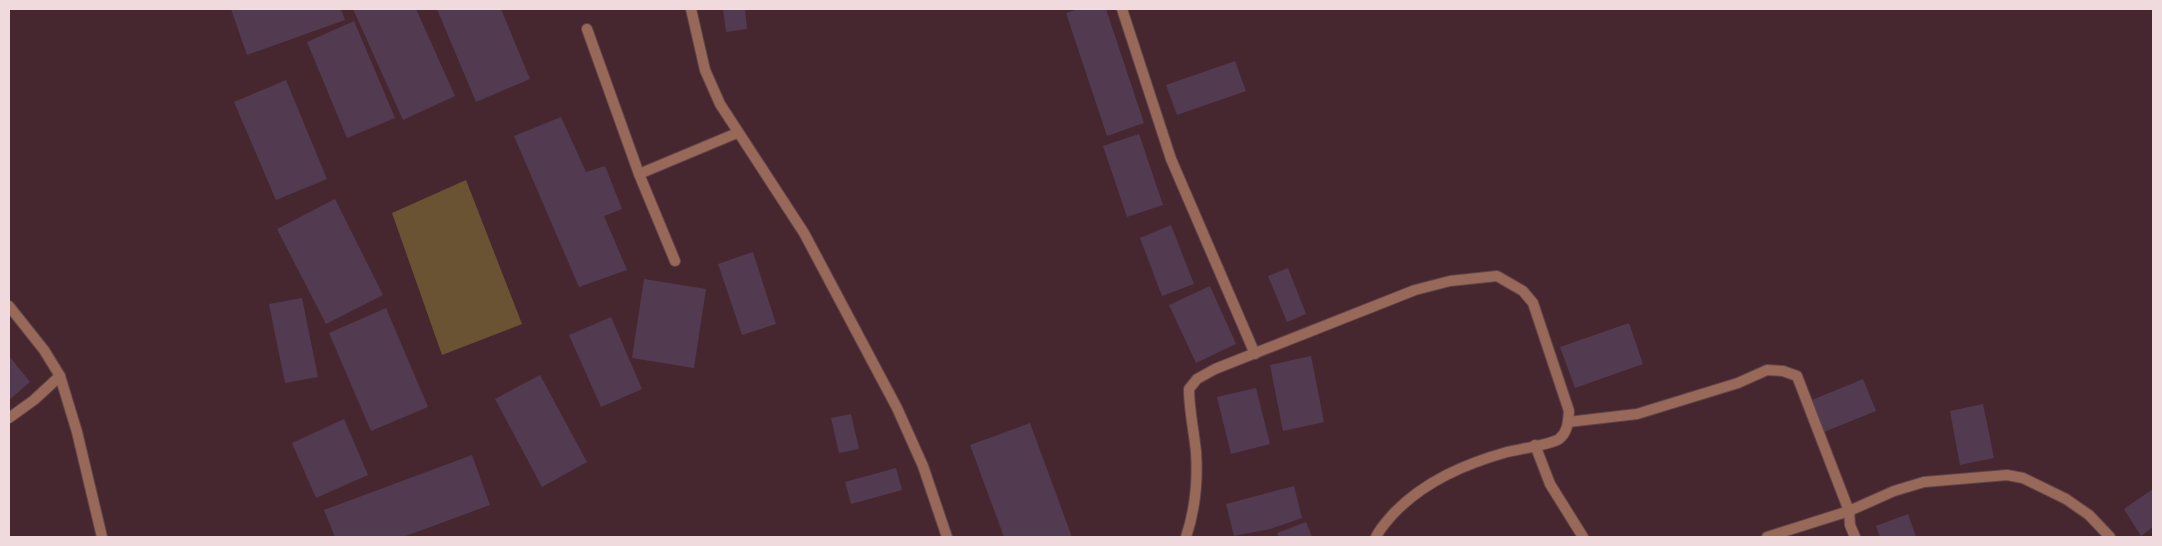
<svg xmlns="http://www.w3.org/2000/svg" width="2162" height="546" viewBox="0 0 2162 546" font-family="'PT Sans',sans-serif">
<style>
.pitch{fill:#6a5333}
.building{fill:#523a50}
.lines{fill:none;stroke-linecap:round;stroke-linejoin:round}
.lane-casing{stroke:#62444b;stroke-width:12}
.street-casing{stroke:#62444b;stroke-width:12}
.lane{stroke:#986958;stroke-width:10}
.street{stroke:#986958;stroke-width:10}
</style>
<rect width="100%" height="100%" fill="#47272f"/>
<!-- pitch -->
<polygon class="pitch" points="466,180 522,324 442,355 392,213"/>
<!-- building -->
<g class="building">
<polygon points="231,9 341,9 345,20 247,55"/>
<polygon points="353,9 416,9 455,96 403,120"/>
<polygon points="437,9 501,9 530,79 476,102"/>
<polygon points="723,9 745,9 747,29 726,32"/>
<polygon points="1079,9 1106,9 1144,123 1107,136 1066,13"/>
<polygon points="354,21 395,118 347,138 307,42"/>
<polygon points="1235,61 1246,91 1177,115 1166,85"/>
<polygon points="286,80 327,179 276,200 234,102"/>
<polygon points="561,117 586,172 605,166 622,209 604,216 627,270 579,287 514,136"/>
<polygon points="1139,134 1163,205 1127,217 1103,146"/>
<polygon points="335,199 383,295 326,324 277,229"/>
<polygon points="1171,225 1194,284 1162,296 1140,238"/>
<polygon points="753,252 776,324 742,335 718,264"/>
<polygon points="1288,268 1306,314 1287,322 1268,276"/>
<polygon points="644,279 706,289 694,368 632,358"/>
<polygon points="1210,286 1236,344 1196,363 1169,305"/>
<polygon points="302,298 318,377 285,383 269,304"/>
<polygon points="386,308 428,407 371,431 329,333"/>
<polygon points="611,317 642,389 601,407 569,335"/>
<polygon points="1629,323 1643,364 1575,388 1560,347"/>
<polygon points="9,356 30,382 9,400"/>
<polygon points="1311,356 1324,422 1283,431 1270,365"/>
<polygon points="540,375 587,462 542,487 495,399"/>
<polygon points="1863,379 1876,411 1824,432 1812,400"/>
<polygon points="1256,388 1270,444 1231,454 1217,397"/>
<polygon points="1983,404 1994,458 1960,465 1950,411"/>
<polygon points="851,414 859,449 839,453 831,418"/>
<polygon points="344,419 368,475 316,498 292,443"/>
<polygon points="1030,423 1072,537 1004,537 970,445"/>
<polygon points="472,455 490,505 403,537 335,537 324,510"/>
<polygon points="896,468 902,490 851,504 845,482"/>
<polygon points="1294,486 1302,518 1270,529 1234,536 1226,504"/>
<polygon points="2153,489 2153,527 2141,536 2124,509"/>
<polygon points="1908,514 1916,537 1880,537 1876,526"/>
<polygon points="1306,522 1312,537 1279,537 1277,533"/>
</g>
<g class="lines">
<defs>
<g id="lane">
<polyline points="587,29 639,174 675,261"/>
<polyline points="639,174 737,133"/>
</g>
<g id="street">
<polyline points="691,9 705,70 720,104 804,233 897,408 923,466 947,537"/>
<polyline points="1122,9 1171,159 1255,354"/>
<polyline points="9,306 44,350 60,376 34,400 9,418"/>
<polyline points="60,376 77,432 102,537"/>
<polyline points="1568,422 1637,414 1738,383 1767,370 1783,371 1797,376 1849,511 1767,537"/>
<polyline points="1535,445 1550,484 1583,537"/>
<path d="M 1186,537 C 1195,510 1198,481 1196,452 C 1194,431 1189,410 1189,389 L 1197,379 L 1215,369 L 1415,290 L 1450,281 L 1497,276 L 1523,291 L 1533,303 L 1569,411 C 1568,422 1568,432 1559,439 C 1550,445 1519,449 1507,452 C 1465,464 1425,481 1394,513 C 1387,521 1380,528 1376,537"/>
<polyline points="1855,537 1850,525 1849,511 1894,491 1924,482 2007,475 2023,478 2066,499 2089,515 2110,537"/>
</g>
</defs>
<!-- lane casing -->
<use href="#lane" class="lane-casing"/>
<!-- street casing -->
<use href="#street" class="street-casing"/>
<!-- lane -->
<use href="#lane" class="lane"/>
<!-- street -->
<use href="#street" class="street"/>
</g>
<!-- border -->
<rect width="2162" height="546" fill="none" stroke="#f0dade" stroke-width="20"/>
</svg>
